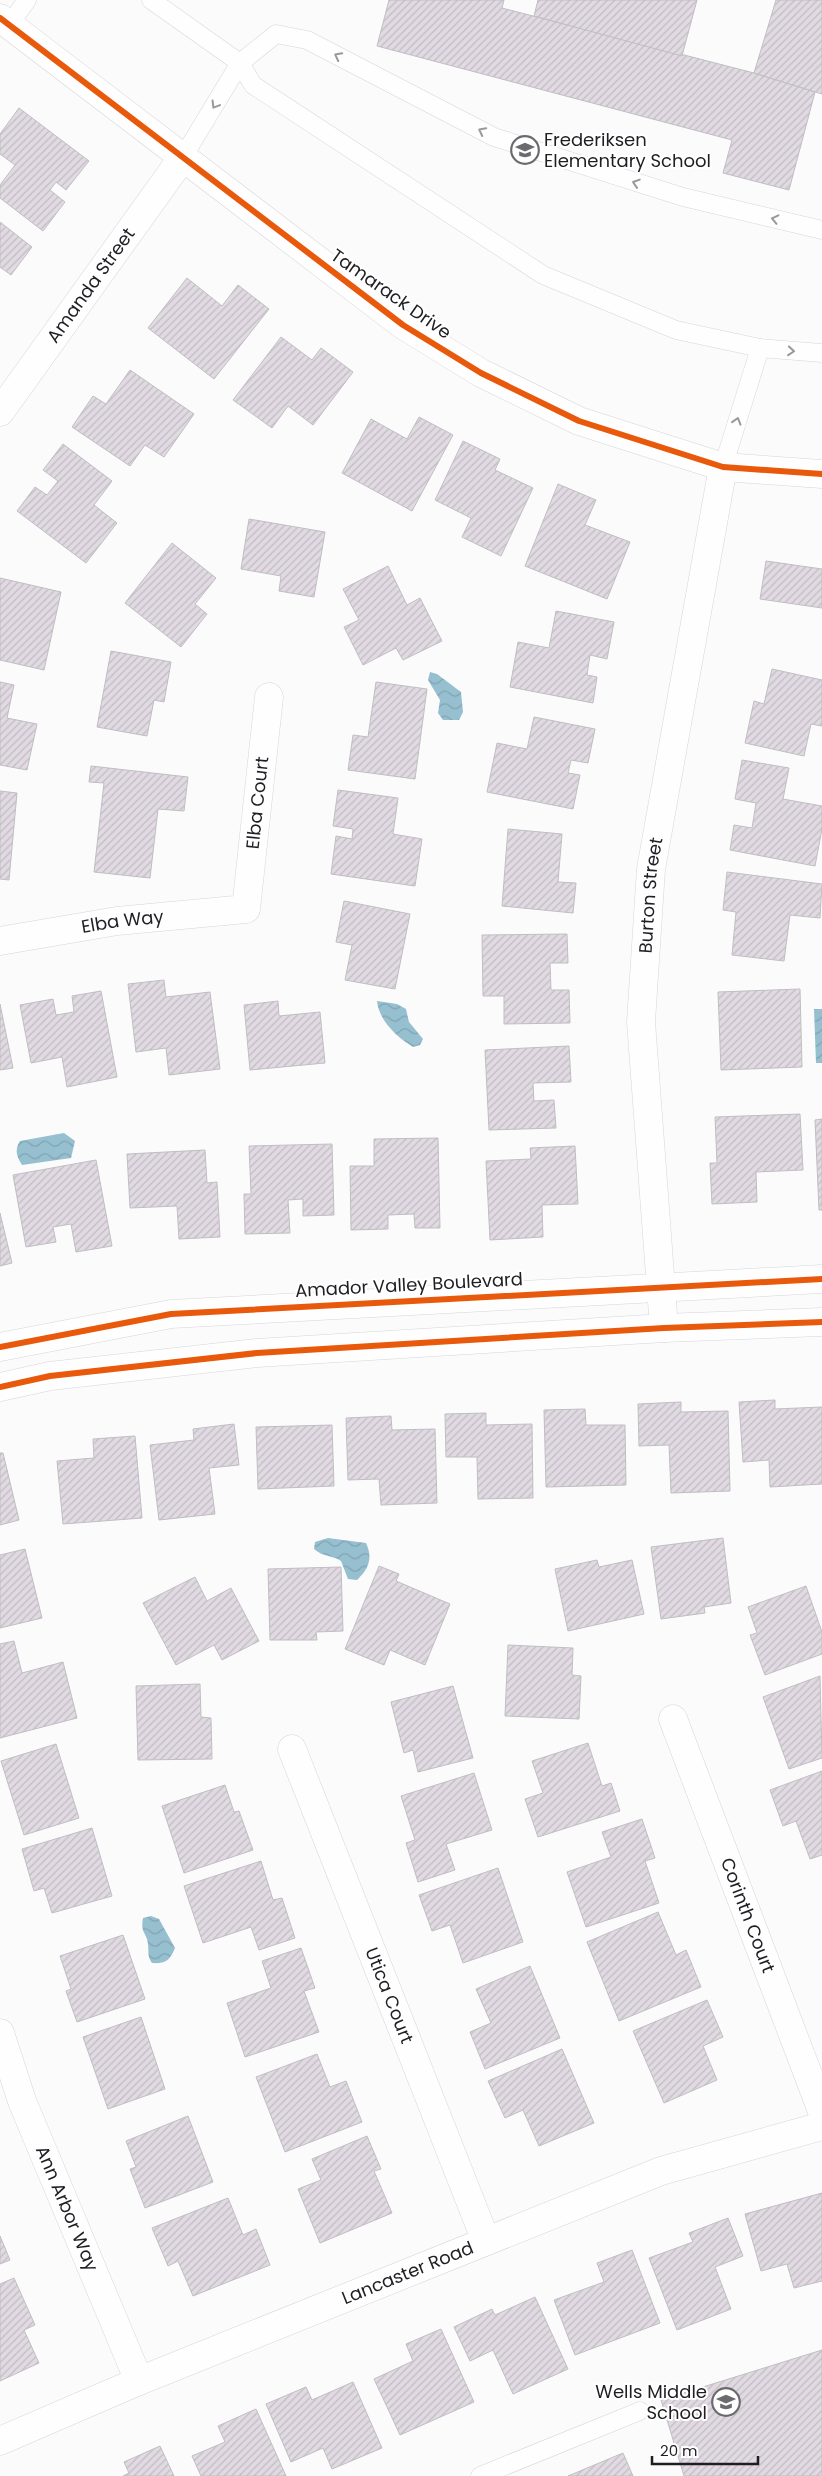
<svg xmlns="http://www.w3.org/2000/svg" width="822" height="2476" viewBox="0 0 822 2476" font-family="Poppins,sans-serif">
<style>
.water{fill:url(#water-waves)}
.building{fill:url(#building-hatch);stroke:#c0bec1}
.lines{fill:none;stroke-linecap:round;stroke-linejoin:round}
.lane-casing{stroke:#d6d6d9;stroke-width:19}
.street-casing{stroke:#d6d6d9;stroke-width:29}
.secondary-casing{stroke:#d6d6d9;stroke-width:29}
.lane{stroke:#fefeff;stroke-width:18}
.street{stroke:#fefeff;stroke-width:28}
.secondary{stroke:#fefeff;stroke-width:28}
.cycleway-casing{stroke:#fff;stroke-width:9}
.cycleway{stroke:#e8590c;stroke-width:6}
.oneway{stroke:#99999c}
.labels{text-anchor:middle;stroke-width:4;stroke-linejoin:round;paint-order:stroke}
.poi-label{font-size:18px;fill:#1e1e23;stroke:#fff;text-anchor:start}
.street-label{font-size:18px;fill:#1e1e23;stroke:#fff}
</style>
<defs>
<pattern id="water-waves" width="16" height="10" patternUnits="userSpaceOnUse" patternTransform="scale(1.25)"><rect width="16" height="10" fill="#96bfd0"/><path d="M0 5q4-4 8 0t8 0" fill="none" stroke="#81a4b2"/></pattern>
<pattern id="building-hatch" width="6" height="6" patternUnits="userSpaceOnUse" patternTransform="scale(1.25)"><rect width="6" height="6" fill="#e1dae3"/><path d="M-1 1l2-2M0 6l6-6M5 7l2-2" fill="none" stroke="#c1bbc2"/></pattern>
</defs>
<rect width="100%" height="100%" fill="#fbfbfc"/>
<!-- water -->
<g class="water">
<polygon points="430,672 437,674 461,692 463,712 459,720 443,720 438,713 440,700 428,680"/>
<path d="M 377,1001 L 397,1004 L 406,1009 L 409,1022 L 423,1039 L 420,1045 L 413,1047 C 397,1037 379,1021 377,1001 Z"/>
<polygon points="814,1009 822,1009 822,1063 816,1063"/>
<path d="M 64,1133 L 75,1141 L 71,1158 L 22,1165 C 17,1157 14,1150 20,1141 Z"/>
<path d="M 328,1538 L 366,1543 C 373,1558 369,1569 357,1580 L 348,1579 L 341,1561 C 332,1555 323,1557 314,1549 L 315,1542 Z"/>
<path d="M 151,1916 L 159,1919 L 175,1948 C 170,1960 166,1964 152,1963 C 147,1956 149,1953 148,1944 C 147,1932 140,1934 143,1918 Z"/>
</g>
<!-- building -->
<g class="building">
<polygon points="389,0 504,0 502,8 754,73 815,92 789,190 723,173 732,140 377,46"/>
<polygon points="538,0 697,0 682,56 534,16"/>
<polygon points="776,0 822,0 822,94 754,73"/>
<polygon points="19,108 89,161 66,190 56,182 50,190 65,202 43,231 0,198 0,185 15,165 0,154 0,134"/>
<polygon points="0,222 32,247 11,275 0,267"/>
<polygon points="187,278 222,306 238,285 269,309 214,379 148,328"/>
<polygon points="281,337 312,360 321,348 353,372 313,425 288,406 272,428 233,400"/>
<polygon points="130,370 194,414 164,457 145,445 130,466 72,427 93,396 106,404"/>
<polygon points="419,417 453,435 412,511 342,473 371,419 407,439"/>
<polygon points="463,441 500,459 495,470 533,488 501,556 462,537 471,518 435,500"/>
<polygon points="63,444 112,481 94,505 117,523 86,563 17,511 35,487 47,495 58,481 43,470"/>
<polygon points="558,484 596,500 585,525 630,542 607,599 525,566"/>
<polygon points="249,519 325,532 314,597 279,591 281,576 241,569"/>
<polygon points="172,543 216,578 195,604 207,614 181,647 125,603"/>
<polygon points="766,561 822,569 822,608 760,599"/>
<polygon points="388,566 407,605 420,598 442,641 403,660 396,648 363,665 344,627 359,620 343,589"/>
<polygon points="0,578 61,592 44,670 0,660"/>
<polygon points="556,611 614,622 607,659 590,655 587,675 597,677 593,703 510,687 518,642 549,648"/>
<polygon points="111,651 171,662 164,702 154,700 147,736 97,727"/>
<polygon points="772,669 822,680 822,726 811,724 804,756 745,743 754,701 764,704"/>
<polygon points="0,682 14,685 7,718 37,724 27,770 0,765"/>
<polygon points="376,682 427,689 415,779 348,770 353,735 368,737"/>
<polygon points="534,717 595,729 588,763 571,760 568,773 580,775 573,809 487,792 497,743 527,749"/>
<polygon points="742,760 789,768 783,799 822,806 822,829 815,866 730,850 734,825 752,828 756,803 735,799"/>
<polygon points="91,766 188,777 184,811 158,809 150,878 94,872 104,783 89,782"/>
<polygon points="338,790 398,798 393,834 422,839 415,886 331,874 336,836 352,839 353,829 333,826"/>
<polygon points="0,791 17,793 9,880 0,879"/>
<polygon points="508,829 562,834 558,882 576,883 573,913 502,906"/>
<polygon points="727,872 822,884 820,918 790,915 784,961 732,955 736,912 723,910"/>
<polygon points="344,901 410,914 395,989 345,980 352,945 336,942"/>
<polygon points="567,934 568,963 550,963 551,990 569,990 570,1023 504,1024 504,996 483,996 482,935"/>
<polygon points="164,980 166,997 210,992 220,1069 169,1075 166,1048 136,1052 128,984"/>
<polygon points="800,989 802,1067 721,1070 718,992"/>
<polygon points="101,991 117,1077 67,1087 62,1057 31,1063 20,1005 53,999 56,1015 74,1012 72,996"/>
<polygon points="278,1001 279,1016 320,1012 325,1063 250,1070 244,1005"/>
<polygon points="0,1004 13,1068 0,1070"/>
<polygon points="569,1046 571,1082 533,1083 534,1101 554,1100 556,1128 489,1130 485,1050"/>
<polygon points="800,1114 803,1170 756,1172 757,1202 712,1204 710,1163 717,1163 715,1117"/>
<polygon points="822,1119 822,1210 819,1210 815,1120"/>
<polygon points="438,1138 440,1228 415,1228 414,1214 388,1215 388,1229 351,1230 350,1166 374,1166 374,1139"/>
<polygon points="332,1144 334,1215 303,1216 303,1199 288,1200 290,1233 245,1234 244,1194 251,1194 249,1146"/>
<polygon points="575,1146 578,1204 542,1205 543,1237 490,1240 486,1161 531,1159 530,1148"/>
<polygon points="205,1150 207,1183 217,1182 220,1237 179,1239 177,1206 130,1208 127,1154"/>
<polygon points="96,1160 112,1246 76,1252 71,1224 53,1227 56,1242 26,1247 13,1175"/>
<polygon points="0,1213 12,1263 0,1266"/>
<polygon points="775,1400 775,1409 822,1407 822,1484 770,1487 769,1460 743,1462 739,1402"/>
<polygon points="681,1402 681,1412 728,1411 730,1491 671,1493 669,1445 639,1446 638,1404"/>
<polygon points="585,1409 586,1425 625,1425 626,1485 546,1487 544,1410"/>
<polygon points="486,1413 486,1425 532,1424 533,1498 478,1499 477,1457 446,1457 445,1414"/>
<polygon points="391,1416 392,1430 435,1429 437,1503 381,1505 379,1479 348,1480 346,1418"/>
<polygon points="234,1424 239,1465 209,1468 215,1514 159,1520 150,1445 194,1440 193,1429"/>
<polygon points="332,1425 334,1486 258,1489 256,1427"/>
<polygon points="135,1436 142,1518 63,1524 57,1461 94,1458 93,1439"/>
<polygon points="0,1453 3,1453 19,1520 0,1525"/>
<polygon points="723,1538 731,1603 704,1607 705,1613 661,1619 651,1547"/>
<polygon points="25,1549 42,1618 0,1628 0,1555"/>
<polygon points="597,1560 599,1567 632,1560 644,1614 568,1631 555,1569"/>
<polygon points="379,1566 399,1574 396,1581 450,1604 425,1665 390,1650 384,1665 345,1649"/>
<polygon points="341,1567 343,1631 316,1632 317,1640 270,1640 268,1569"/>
<polygon points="195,1577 207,1601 231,1588 259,1641 222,1660 214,1645 176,1665 143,1603"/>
<polygon points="806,1586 822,1632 822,1654 765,1675 750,1635 757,1633 748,1607"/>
<polygon points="14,1641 22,1673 63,1662 77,1718 0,1738 0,1644"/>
<polygon points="508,1645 573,1648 572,1675 581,1676 579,1719 505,1716"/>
<polygon points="820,1676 822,1758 789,1769 763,1697"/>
<polygon points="200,1684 201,1717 211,1718 212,1759 138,1760 136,1686"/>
<polygon points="453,1686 473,1758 418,1772 413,1750 404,1753 391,1702"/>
<polygon points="588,1743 602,1786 611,1783 620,1811 538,1837 525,1799 543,1793 532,1761"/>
<polygon points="56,1744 79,1818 24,1835 1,1761"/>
<polygon points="822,1771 822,1855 810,1859 796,1821 783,1826 770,1790"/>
<polygon points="474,1773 492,1830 446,1844 455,1870 418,1882 406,1843 415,1840 401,1796"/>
<polygon points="225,1785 234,1812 239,1811 253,1850 184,1873 162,1806"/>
<polygon points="642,1819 655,1858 645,1861 659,1903 586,1927 567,1872 611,1857 602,1832"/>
<polygon points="92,1828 112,1896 52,1913 44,1888 34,1891 22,1849"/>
<polygon points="261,1861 273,1900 282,1898 295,1938 259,1950 251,1927 203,1943 184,1886"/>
<polygon points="498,1868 523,1942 463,1963 450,1925 432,1931 419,1895"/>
<polygon points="658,1912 676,1955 686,1950 701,1987 619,2021 587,1942"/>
<polygon points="123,1935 145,1999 77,2022 66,1991 71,1989 60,1956"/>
<polygon points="301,1948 315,1988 304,1991 319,2032 245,2057 227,2003 271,1988 262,1961"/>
<polygon points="530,1966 560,2038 485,2069 470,2032 491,2023 476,1989"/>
<polygon points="707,2000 723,2037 703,2046 717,2080 664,2103 633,2031"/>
<polygon points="141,2017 165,2089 108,2109 83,2037"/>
<polygon points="562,2049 594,2123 539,2146 523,2110 505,2118 488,2081"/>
<polygon points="317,2054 330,2087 346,2081 362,2122 285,2152 256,2077"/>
<polygon points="188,2116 213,2182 145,2208 130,2169 136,2167 126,2141"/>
<polygon points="367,2136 381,2169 374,2171 392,2213 320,2243 298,2189 321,2180 312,2159"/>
<polygon points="822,2193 822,2281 794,2288 787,2264 761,2271 745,2214"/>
<polygon points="228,2198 243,2235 256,2229 270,2265 193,2296 178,2261 168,2266 152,2228"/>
<polygon points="728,2218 743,2256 715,2267 731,2309 677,2330 649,2258 693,2242 689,2233"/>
<polygon points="0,2236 10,2260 0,2264"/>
<polygon points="632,2250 660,2323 575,2355 554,2300 604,2282 597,2263"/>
<polygon points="14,2278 35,2325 24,2330 39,2363 0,2381 0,2284"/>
<polygon points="535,2297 568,2369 513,2394 493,2350 470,2361 454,2327 492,2309 495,2315"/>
<polygon points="441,2329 474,2402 400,2435 374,2379 413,2361 406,2344"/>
<polygon points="822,2350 822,2476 684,2476 661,2400"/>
<polygon points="353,2382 382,2448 332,2469 323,2448 291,2462 266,2404 306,2387 312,2400"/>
<polygon points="256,2409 286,2476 201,2476 192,2456 225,2442 218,2426"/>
<polygon points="160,2446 174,2476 123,2476 129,2473 124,2462"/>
<polygon points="623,2453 633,2476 568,2476"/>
</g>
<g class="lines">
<defs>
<g id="lane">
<polyline points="151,0 240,63 253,85 543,275 676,330 760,348 822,353"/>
<polyline points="9,25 27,0"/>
<polyline points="183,157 240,63 276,34 307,40 494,137 683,197 822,230"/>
<polyline points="723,467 760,348"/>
<polyline points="480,2476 640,2411"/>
</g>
<g id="street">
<polyline points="0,18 403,325 481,373 579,421 723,467 822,474"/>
<path id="s1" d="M 0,412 L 183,157"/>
<path id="s2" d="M 0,941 L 117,921 L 246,909 L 269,697"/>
<path id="s3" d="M 664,1328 L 641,1022 L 651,869 L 723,467"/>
<path id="s4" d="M 673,1719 L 822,2111"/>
<path id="s5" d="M 292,1749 L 486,2241"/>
<path id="s6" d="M 0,2033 L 22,2101 L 139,2381"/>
<path id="s7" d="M 0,2441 L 139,2381 L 661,2171 L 822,2126"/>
</g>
<g id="secondary">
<polyline points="0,1347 171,1314 822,1279"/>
<polyline points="0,1387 50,1376 257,1353 664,1328 822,1322"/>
</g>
</defs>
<!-- lane casing -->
<use href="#lane" class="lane-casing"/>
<!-- street casing -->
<use href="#street" class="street-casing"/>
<!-- secondary casing -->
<use href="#secondary" class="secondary-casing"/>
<!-- lane -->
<use href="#lane" class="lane"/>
<!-- street -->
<use href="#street" class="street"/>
<!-- secondary -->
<use href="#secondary" class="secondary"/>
<defs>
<g id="cycleway">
<polyline points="0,18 403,325 481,373 579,421 723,467 822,474"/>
<polyline points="0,1347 171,1314 822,1279"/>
<polyline points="0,1387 50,1376 257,1353 664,1328 822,1322"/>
</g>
</defs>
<!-- cycleway casing -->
<use href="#cycleway" class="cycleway-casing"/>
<!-- cycleway -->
<use href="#cycleway" class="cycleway"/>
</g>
<!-- one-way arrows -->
<defs><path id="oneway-chevron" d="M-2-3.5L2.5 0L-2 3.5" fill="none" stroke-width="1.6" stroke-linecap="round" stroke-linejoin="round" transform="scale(1.25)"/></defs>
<g class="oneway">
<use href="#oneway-chevron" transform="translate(338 56) rotate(-153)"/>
<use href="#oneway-chevron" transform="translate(215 105) rotate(121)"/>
<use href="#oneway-chevron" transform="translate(482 131) rotate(-153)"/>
<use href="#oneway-chevron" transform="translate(636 183) rotate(-162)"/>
<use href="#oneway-chevron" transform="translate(775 219) rotate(-167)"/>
<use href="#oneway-chevron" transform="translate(791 351) rotate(5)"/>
<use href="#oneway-chevron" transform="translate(737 421) rotate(-73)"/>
</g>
<!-- icons -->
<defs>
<symbol id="school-ring" viewBox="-11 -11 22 22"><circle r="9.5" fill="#fff" stroke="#6b6b6f" stroke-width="1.5"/><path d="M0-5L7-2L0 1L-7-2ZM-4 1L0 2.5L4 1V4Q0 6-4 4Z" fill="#6b6b6f"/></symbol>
</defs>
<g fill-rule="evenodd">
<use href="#school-ring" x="509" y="134" width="32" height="32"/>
<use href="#school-ring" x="710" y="2386" width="32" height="32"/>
</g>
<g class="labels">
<!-- poi labels -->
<g class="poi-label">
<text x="544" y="146">Frederiksen<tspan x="544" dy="21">Elementary School</tspan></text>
<text x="707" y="2398" text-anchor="end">Wells Middle<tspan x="707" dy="21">School</tspan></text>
</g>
<!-- street labels -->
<g class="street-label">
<text dy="6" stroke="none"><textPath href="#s1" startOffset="156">Amanda Street</textPath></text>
<text transform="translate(391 294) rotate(35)" y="6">Tamarack Drive</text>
<text dy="6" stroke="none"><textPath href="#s2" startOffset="355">Elba Court</textPath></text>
<text dy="6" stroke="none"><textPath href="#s3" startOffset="434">Burton Street</textPath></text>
<text dy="6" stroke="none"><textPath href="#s2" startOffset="124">Elba Way</textPath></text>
<text transform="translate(409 1285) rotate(-3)" y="6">Amador Valley Boulevard</text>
<text dy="6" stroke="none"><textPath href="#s4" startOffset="210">Corinth Court</textPath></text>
<text dy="6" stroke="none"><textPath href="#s5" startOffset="265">Utica Court</textPath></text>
<text dy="6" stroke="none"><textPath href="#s6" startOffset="188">Ann Arbor Way</textPath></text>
<text dy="6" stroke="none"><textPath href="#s7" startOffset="441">Lancaster Road</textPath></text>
</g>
</g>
<!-- scale -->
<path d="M652 2456v8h106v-8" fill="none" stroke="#1e1e23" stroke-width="2.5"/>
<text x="660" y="2456" font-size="15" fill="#1e1e23" stroke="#ffffff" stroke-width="4" paint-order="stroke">20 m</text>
</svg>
